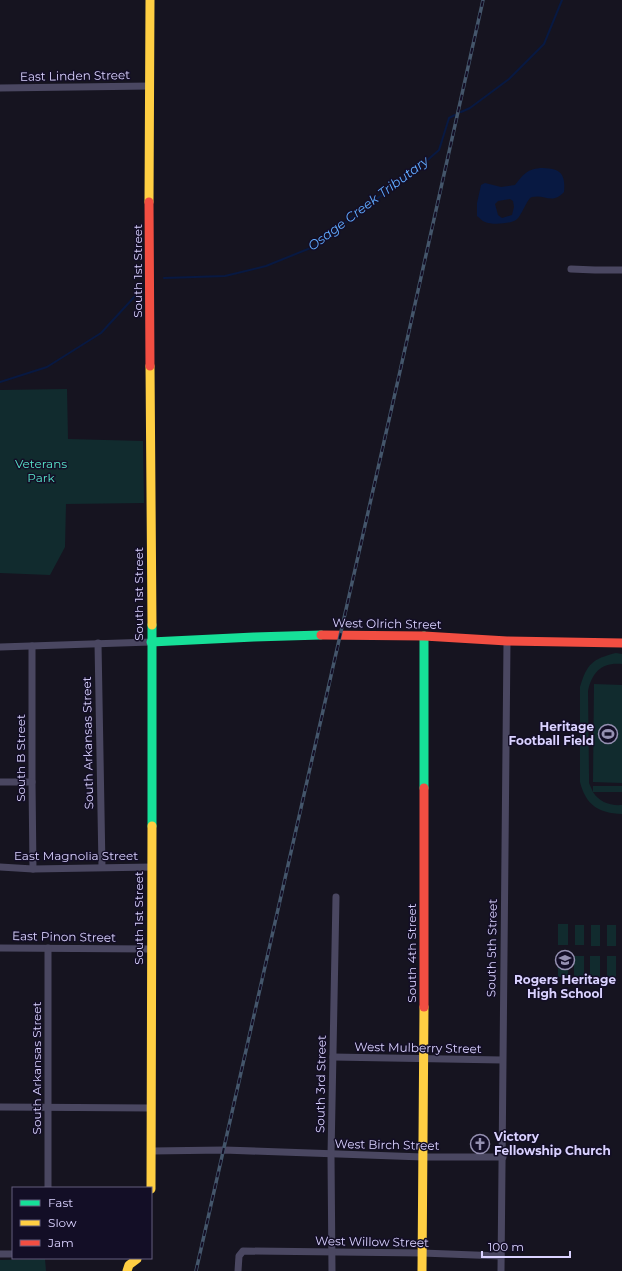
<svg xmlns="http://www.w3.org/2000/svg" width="622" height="1271" viewBox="0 0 622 1271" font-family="Montserrat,sans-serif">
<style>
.green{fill:#112b2e}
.water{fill:#081942;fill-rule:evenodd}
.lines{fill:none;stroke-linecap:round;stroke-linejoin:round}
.stream{stroke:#081942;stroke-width:2}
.street{stroke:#4a4761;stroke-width:7}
.fast{stroke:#16e098;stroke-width:9}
.slow{stroke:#ffcf43;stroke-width:9}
.jam{stroke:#f24e42;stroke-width:9}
.rail-casing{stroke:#44566b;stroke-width:3.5}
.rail{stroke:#130e26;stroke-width:2;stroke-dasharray:6;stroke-linecap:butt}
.labels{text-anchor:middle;stroke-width:3;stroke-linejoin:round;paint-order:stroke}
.street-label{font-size:12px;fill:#dad2ff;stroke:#130e26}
.park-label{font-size:12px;fill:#58e5cb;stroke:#130e26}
.poi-label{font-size:12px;font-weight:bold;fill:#dad2ff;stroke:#130e26;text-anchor:end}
.water-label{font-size:13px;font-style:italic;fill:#60abff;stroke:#130e26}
</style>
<rect width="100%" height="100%" fill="#161420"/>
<!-- green -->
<g class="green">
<polygon points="67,389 68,439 143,441 144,503 66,504 65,547 50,575 0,573 0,390"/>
<path d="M 616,653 L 622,654 L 622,664 C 602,662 592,672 588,691 L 589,774 L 589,783 L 593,792 L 593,786 L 622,786 L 622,792 L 593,792 C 599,802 610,806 622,805 L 622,814 C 598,813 586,805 580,782 L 580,687 C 587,664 592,659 616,653 Z"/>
<polygon points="594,684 622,685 622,783 593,782"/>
<rect x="558" y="924" width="10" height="21"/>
<rect x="575" y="925" width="9" height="20"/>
<rect x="591" y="925" width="9" height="21"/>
<rect x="607" y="925" width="9" height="21"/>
<rect x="558" y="956" width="10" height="21"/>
<rect x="574" y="956" width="10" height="21"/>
<rect x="590" y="956" width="10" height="21"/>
<rect x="607" y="956" width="9" height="21"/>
<polygon points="45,1259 46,1271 0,1271 0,1260"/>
</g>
<!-- water -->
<path class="water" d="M 540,168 C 559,168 566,172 564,192 C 552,205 545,194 532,197 C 527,198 522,216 516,220 C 510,224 491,225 485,222 C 482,221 480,218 477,216 L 477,203 L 481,185 L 485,183 L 501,187 L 515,185 C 524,174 526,170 540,168 ZM 510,199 L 513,201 L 514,207 L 512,215 L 502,218 L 498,215 L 495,204 L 498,201 Z"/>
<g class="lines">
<!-- stream -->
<g class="stream">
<polyline points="461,112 470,108 509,79 544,44 562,0"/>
<polyline points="164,278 225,276 266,266 313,247 423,164 439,150 449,118 455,115"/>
<polyline points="0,382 47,367 101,333 137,294"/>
</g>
<!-- street -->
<g class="street">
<polyline points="0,88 150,86"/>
<polyline points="571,269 595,270 622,270"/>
<polyline points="98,643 102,867"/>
<polyline points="32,646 32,782 33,869"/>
<polyline points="0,647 151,642"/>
<polyline points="0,782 32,782"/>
<polyline points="0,867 33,869 152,867"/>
<polyline points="0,948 151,949"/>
<polyline points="333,1057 502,1060"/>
<polyline points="0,1107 151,1108"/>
<polyline points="152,1151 224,1150 423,1157 503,1157"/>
<polyline points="48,1188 48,948"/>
<polyline points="0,1254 13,1254"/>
<polyline points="238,1271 239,1256 243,1251 422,1253 501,1256"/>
<polyline points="332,1271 331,1155 336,897"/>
<polyline points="501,1271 507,641"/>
</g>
<!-- fast -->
<g class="fast">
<polyline points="424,636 424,788"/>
<polyline points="151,642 254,637 321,635"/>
<polyline points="152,826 152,625"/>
</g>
<!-- slow -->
<g class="slow">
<polyline points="149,202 150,0"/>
<polyline points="150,366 152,625"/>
<polyline points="151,1189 152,826"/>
<polyline points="127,1271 129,1265 137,1259"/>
<polyline points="422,1271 424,1007"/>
</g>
<!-- jam -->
<g class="jam">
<polyline points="149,202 150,366"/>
<polyline points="321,635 424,636 507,641 622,643"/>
<polyline points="424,788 424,1007"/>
</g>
<defs>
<path id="rail" d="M 196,1271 C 292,847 389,424 483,0"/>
</defs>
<!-- rail casing -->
<use href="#rail" class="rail-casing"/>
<!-- rail -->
<use href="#rail" class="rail"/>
</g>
<!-- icons -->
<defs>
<symbol id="stadium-ring" viewBox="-11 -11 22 22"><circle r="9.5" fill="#130e26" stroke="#9590b1" stroke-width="1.5"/><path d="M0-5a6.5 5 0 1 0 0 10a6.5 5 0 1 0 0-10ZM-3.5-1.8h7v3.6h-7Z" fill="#9590b1"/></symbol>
<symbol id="school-ring" viewBox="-11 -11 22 22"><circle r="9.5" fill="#130e26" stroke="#9590b1" stroke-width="1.5"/><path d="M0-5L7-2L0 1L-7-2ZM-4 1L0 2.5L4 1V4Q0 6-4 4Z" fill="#9590b1"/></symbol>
<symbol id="church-ring" viewBox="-11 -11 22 22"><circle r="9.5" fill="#130e26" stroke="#9590b1" stroke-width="1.5"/><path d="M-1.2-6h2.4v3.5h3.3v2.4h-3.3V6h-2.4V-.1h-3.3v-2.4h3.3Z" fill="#9590b1"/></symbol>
</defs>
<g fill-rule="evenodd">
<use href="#stadium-ring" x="597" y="723" width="22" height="22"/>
<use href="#school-ring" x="554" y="949" width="22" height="22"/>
<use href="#church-ring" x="469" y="1133" width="22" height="22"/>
</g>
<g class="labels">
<!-- street labels -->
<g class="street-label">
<text transform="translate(75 76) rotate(-1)" y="4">East Linden Street</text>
<text transform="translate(138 271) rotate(-90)" y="4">South 1st Street</text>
<text transform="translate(139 594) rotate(-90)" y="4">South 1st Street</text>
<text transform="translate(387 624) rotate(1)" y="4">West Olrich Street</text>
<text transform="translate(88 743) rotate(-91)" y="4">South Arkansas Street</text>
<text transform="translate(21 758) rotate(-90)" y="4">South B Street</text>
<text x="76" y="860">East Magnolia Street</text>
<text transform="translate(139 918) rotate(-90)" y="4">South 1st Street</text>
<text transform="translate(64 937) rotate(1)" y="4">East Pinon Street</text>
<text transform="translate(492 948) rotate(-89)" y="4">South 5th Street</text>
<text transform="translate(412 953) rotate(-90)" y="4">South 4th Street</text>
<text transform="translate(418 1048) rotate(1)" y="4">West Mulberry Street</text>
<text transform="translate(37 1068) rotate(-90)" y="4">South Arkansas Street</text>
<text transform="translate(321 1084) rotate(-89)" y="4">South 3rd Street</text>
<text transform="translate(387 1145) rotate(1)" y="4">West Birch Street</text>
<text transform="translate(372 1242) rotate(1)" y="4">West Willow Street</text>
</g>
<!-- park labels -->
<g class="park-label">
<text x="41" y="468">Veterans<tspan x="41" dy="14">Park</tspan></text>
</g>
<!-- poi labels -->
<g class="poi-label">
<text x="594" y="731">Heritage<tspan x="594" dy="14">Football Field</tspan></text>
<text x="565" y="984" text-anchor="middle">Rogers Heritage<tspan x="565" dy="14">High School</tspan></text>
<text x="494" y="1141" text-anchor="start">Victory<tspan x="494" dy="14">Fellowship Church</tspan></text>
</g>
<!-- water labels -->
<g class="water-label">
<text transform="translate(368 203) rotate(-37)" y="5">Osage Creek Tributary</text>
</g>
</g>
<!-- legend -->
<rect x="12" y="1187" width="140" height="72" fill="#130e26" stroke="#635c7d"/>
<rect x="20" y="1200" width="20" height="6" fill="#16e098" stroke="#635c7d"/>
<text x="48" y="1207" font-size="12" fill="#dad2ff">Fast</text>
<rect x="20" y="1220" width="20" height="6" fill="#ffcf43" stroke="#635c7d"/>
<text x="48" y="1227" font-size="12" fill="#dad2ff">Slow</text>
<rect x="20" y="1240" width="20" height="6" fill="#f24e42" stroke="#635c7d"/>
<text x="48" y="1247" font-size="12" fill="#dad2ff">Jam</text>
<!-- scale -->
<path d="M482 1251v6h88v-6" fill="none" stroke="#dad2ff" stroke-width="2"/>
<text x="488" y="1251" font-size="12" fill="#dad2ff" stroke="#130e26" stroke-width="3" paint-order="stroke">100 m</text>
</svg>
